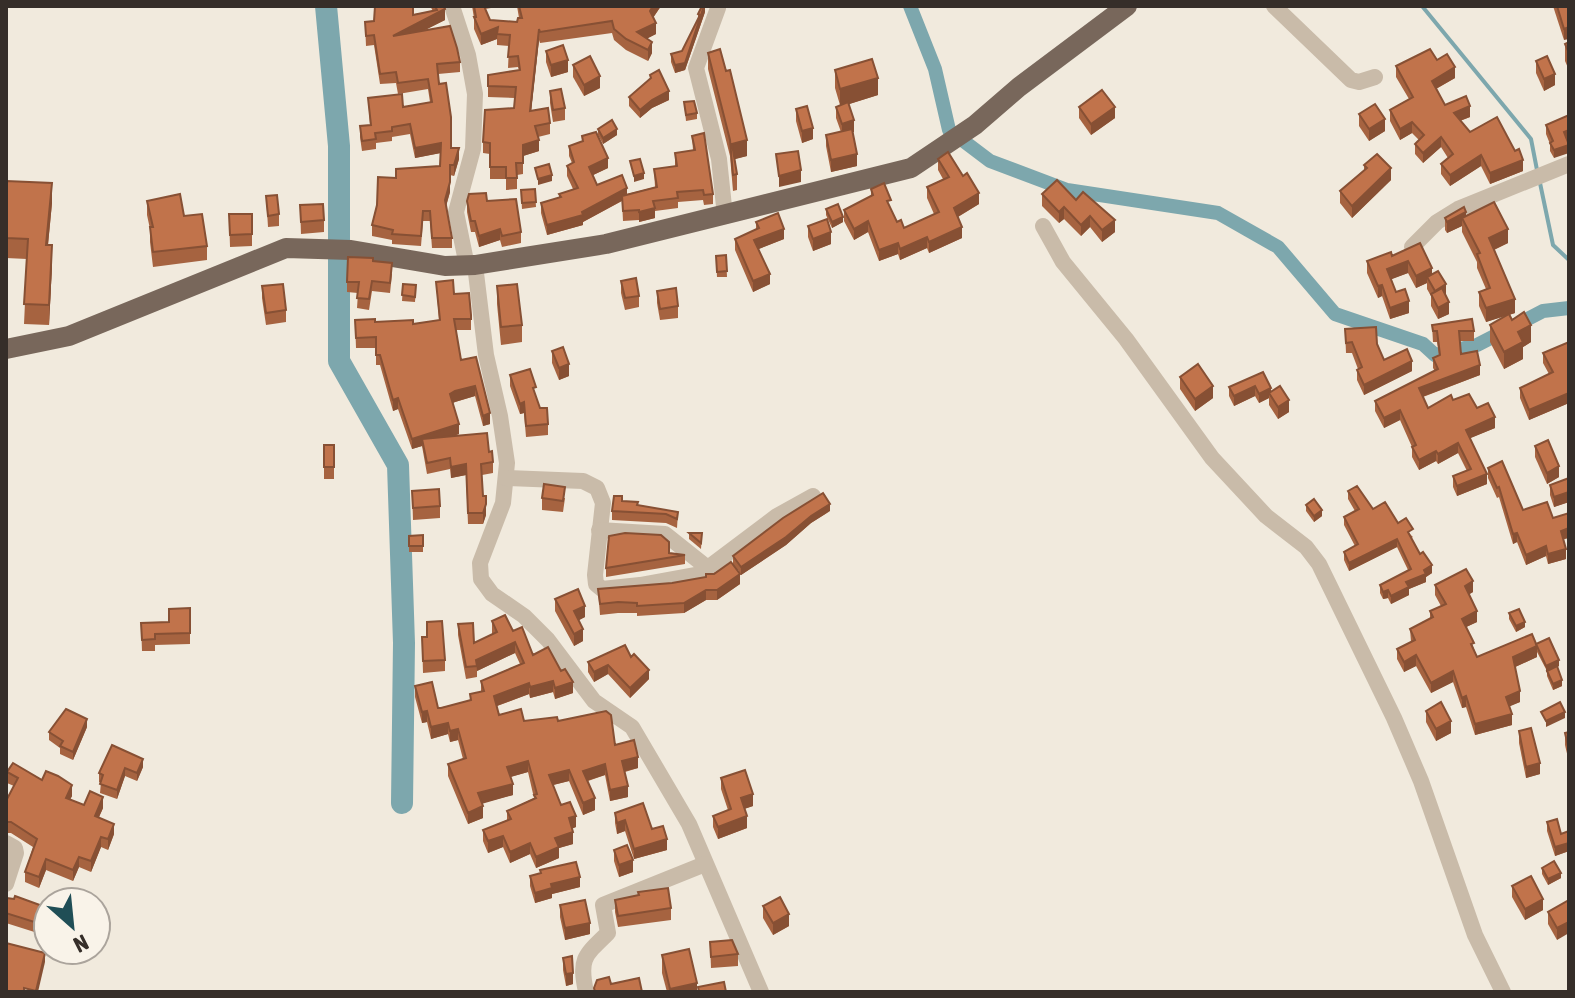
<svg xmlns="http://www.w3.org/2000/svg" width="1575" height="998" viewBox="0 0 1575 998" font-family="'Asap Condensed',sans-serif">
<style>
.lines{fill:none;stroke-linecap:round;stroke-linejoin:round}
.stream{stroke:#7da7ad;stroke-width:4}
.canal{stroke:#7da7ad;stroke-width:14}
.river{stroke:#7da7ad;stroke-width:22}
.minor{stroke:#c9bba9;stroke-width:16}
.major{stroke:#78675b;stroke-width:20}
.wall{fill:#a66340}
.shaded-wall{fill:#875034}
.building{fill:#c1734b;stroke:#875034;stroke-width:2}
</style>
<rect width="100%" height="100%" fill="#f1eadd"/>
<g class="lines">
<!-- stream -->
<g class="stream">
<polyline points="1422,6 1531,139 1537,170"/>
<polyline points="1540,183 1553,245 1569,260"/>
</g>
<!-- canal -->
<polyline class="canal" points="910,6 935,69 949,130 990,161 1067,190 1218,213 1278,247 1335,314 1423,344 1435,355 1477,345 1543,311 1569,308"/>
<!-- river -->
<polyline class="river" points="326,6 339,146 339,361 398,465 404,643 402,803"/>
<!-- minor -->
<g class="minor">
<polyline points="452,6 468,55 475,94 473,149 456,212 467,266"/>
<polyline points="1274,6 1351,80 1359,82 1375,77"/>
<polyline points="718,8 696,68 719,159 725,216"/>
<polyline points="1043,226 1063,262 1126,339 1212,458 1266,516 1306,547 1319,564 1394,718 1421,781 1475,935 1503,992"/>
<polyline points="1412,247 1437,222 1458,209 1569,164"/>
<polyline points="475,265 486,355 500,416 507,463 503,503 480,563 481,579 492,594 524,616 548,640 594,701 632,727 689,824 761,992"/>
<polyline points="506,478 583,481 597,488 603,503 595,575 596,584 602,589 640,585 700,574 777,516 813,496"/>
<polyline points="599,530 665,534 709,569"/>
<polyline points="6,843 15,848 16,853 6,884"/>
<path d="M 586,992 C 579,959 584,956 608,933 L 603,905 L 705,864"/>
</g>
<!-- major -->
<polyline class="major" points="6,349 69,336 286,248 351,250 445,266 475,265 606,244 911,168 975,125 1019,87 1127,6"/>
</g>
<!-- wall -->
<g class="wall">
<polygon points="430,6 444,6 445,20 423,31 460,62 460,72 438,74 451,148 459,159 454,176 450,175 450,192 446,206 452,238 452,248 432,248 430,221 423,221 421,246 392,244 392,240 372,236 372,225 396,178 440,166 440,153 415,158 410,134 392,137 392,141 376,143 376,149 362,151 360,137 360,126 370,125 368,98 403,107 430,102 428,89 398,94 396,83 380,84 374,45 366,46 365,22 433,11"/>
<polygon points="472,6 503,6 485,9 490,20 517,22 519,18 517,6 661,6 653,18 656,34 647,38 652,53 648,61 626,50 614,40 612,33 540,43 539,40 531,111 550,123 550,134 538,137 539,151 523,156 523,174 517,175 517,189 506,190 506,179 490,179 490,154 483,153 483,142 514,108 515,98 488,97 488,75 519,70 518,67 508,68 509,46 497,45 497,39 481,45 474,29 474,18"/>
<polygon points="1553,6 1569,6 1564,40"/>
<polygon points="705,12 685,70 675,73 671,62 671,54 682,51 698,20 698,14"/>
<polygon points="1569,42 1569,70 1565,61 1565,44"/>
<polygon points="546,51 568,72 551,77 546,62"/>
<polygon points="708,53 747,156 734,159 737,174 737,190 733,191 730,156 708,69"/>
<polygon points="1437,60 1455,78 1436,89 1445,105 1470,117 1460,121 1470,132 1523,171 1490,184 1481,166 1450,186 1441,174 1441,164 1448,158 1441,147 1423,163 1415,154 1415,144 1419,140 1412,133 1400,140 1390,121 1390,110 1409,99 1396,77 1396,66"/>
<polygon points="1536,61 1555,85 1544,91 1536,73"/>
<polygon points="573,65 600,88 584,96 573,77"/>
<polygon points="835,70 878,95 849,104 854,132 853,132 857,166 831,172 826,146 826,135 841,132 836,118 836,107 840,105 835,88"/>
<polygon points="650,75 669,100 652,108 640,118 629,106 629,97 650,79"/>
<polygon points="550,91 565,108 565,120 553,122 550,103"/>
<polygon points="684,102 697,113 697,119 686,121"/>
<polygon points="1079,107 1115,118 1091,135 1079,118"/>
<polygon points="796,109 813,139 802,143 796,121"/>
<polygon points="1359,114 1385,131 1369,141 1359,126"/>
<polygon points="1546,125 1567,139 1554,158 1550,151 1550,144 1546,134"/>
<polygon points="598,129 617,135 603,144 598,135"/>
<polygon points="582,136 608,168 593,175 597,185 627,194 655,187 654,169 675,166 675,153 693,150 692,136 713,194 713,204 704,205 703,200 678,202 678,208 655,211 655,218 639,222 639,220 623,221 622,201 583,222 583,225 547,235 541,213 541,203 559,198 559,194 573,189 567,176 567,166 572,163 569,156 569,146 582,142"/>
<polygon points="938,159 979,204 958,217 962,238 929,253 927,248 900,260 898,254 879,261 868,232 854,240 844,221 844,210 871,196 871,189 891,209 897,222 904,228 934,214 927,198 927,187 943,179 938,170"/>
<polygon points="1364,165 1391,180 1352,218 1340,203 1340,191 1364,170"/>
<polygon points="6,181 52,203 48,245 52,265 49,325 24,324 27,259 6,258"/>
<polygon points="535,189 536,207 522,209 521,190"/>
<polygon points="1042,194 1076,200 1115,232 1102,242 1090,227 1081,236 1064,219 1059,223 1042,206"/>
<polygon points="266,196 279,214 279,226 268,227"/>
<polygon points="147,201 184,216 207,246 207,260 153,267 150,242 150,229 147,215"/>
<polygon points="467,201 487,201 521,232 521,243 502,247 500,240 479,247 475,232 471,232 467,212"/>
<polygon points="300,205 324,220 324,232 301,234"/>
<polygon points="826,209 843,222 832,228 826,215"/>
<polygon points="229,214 252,214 252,246 230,247"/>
<polygon points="1466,216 1508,243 1494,250 1515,313 1509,315 1531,342 1523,347 1523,359 1504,369 1490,342 1490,325 1507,315 1486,322 1479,306 1479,292 1486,289 1477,268 1477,262 1462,232 1462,226 1447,233 1445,230 1445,218"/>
<polygon points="756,222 784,239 758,249 770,284 753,292 735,250 735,239 756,229"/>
<polygon points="808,226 831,244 813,251 808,237"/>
<polygon points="1420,243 1432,274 1446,296 1449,314 1438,319 1431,306 1431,296 1427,289 1427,283 1416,288 1408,273 1391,279 1396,292 1409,313 1390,319 1382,296 1378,298 1367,273 1367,261 1392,256"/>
<polygon points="726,255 727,277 717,277 716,256"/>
<polygon points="373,261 392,274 390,293 372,291 369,310 357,308 358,293 347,292 347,282"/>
<polygon points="621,281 639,296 639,307 625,310 621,293"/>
<polygon points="436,282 454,294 471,315 471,330 456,330 461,360 476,357 490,424 483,426 475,396 455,402 453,403 459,434 453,436 489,452 493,462 493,473 482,475 483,496 486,515 483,524 468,524 466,475 451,478 450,469 427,474 422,446 412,449 398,409 393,411 380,365 376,365 376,348 356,348 355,320 375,322 413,324 439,320"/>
<polygon points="403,284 416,285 415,302 402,301"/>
<polygon points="262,286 286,310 286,322 266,325 262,298"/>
<polygon points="497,286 522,325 522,342 501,345 497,304"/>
<polygon points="657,291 678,306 678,318 660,320 657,303"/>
<polygon points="1432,325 1474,331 1474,341 1460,341 1461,354 1480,375 1423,397 1428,408 1453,400 1477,408 1495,428 1470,438 1487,484 1457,496 1453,487 1453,476 1467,471 1458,453 1438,464 1436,461 1419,470 1412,457 1412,447 1400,420 1384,428 1375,411 1375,401 1435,371 1433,368 1433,358 1439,356 1437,342 1433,342"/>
<polygon points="1345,329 1377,344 1384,360 1412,371 1364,395 1357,380 1357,370 1358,369 1352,353 1346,353"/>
<polygon points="1569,338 1569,403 1529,420 1520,398 1520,388 1549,374 1543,363 1543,353 1569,342"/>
<polygon points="552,351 569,376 559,380 552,363"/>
<polygon points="1263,372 1271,392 1289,412 1278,419 1269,405 1269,398 1259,403 1255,396 1234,406 1229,396 1229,387"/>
<polygon points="510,375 536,396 540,408 548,424 548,435 526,437 524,413 520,414 510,386"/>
<polygon points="1180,377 1213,398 1195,411 1180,389"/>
<rect x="324" y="445" width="10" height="34"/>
<polygon points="1535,446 1559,477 1547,484 1535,457"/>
<polygon points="1488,468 1523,510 1553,518 1563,540 1566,559 1548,564 1546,556 1526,565 1517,542 1513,544 1499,497 1497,498 1488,478"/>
<polygon points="1569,478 1569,502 1554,507 1550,495 1550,485"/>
<polygon points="412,491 440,506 440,518 413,520"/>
<polygon points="1348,491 1373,509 1398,523 1413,537 1411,538 1420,554 1432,573 1426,577 1426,582 1409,589 1409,595 1391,604 1388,598 1383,599 1380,593 1380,585 1408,570 1397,547 1349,571 1344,560 1344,552 1355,546 1344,525 1344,517 1355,511 1348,499"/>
<polygon points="542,498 565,498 563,512 542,510"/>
<polygon points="622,501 637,505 678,512 677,528 666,523 612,520 612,511"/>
<polygon points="1306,505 1322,516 1314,522 1306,511"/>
<polygon points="830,511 811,523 786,545 741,575 738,570 740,584 717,600 706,600 684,613 637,616 637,613 618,613 600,615 598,589 672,583 706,577 733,563 733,556"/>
<polygon points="689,533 702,533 701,549 689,539"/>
<polygon points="423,535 423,552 409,552 409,536"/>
<polygon points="685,555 685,564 606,577 606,568"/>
<polygon points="1435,585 1473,592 1469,594 1477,622 1466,627 1477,657 1536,644 1559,666 1557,667 1562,686 1553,690 1547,676 1547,671 1537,652 1537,657 1515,667 1520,702 1509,706 1512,725 1475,735 1466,707 1462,708 1453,682 1431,693 1416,666 1404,672 1397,659 1397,649 1411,642 1410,629 1430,619 1430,611 1441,606 1435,595"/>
<polygon points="555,599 585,617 578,620 583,641 574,646 555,611"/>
<polygon points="190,608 190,644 155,645 155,651 142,651 141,623 169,622"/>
<polygon points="1509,613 1525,627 1516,632 1509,619"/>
<polygon points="492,621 513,631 533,655 573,693 555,699 553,692 530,698 529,694 497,706 499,715 524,721 558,721 615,745 638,768 625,772 628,797 610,801 605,775 588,781 595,810 583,815 569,781 553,785 561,805 576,827 572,828 573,844 559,848 559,858 536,868 530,854 510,863 503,847 488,853 483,841 483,830 507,820 507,811 534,798 528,772 510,777 513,795 482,803 483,818 468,824 448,776 448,764 463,759 458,740 450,742 448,734 431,739 427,722 422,723 415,697 415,686 438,708 470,701 470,694 481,692 481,681 520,664 515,653 477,671 477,677 466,679 458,635 458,624 474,643 492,634"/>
<polygon points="422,637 445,660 445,671 423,673"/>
<polygon points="631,657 649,679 630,698 608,674 594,682 588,672 588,662"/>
<polygon points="1426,711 1451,733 1436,741 1426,722"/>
<polygon points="87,727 73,760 60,754 60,748 49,740 49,732"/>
<polygon points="1519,731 1540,774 1526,778 1519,743"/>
<polygon points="1569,732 1569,757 1568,758 1565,745 1565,733"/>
<polygon points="112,745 143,767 137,781 125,776 117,799 100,793 101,782 99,782 99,773"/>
<polygon points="7,772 42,780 72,796 70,799 84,805 103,808 99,817 114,834 108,850 101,847 91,872 79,867 73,881 46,870 39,888 25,882 25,872 33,847 11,833 6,833 6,801 14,786 7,783"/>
<polygon points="721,778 753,806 744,809 747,828 718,839 713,827 713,816 728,810 721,789"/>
<polygon points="615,813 652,829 667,850 634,859 625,831 617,834 615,823"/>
<polygon points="1547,822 1561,834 1569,831 1569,851 1555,856 1547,831"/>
<polygon points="614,850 633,872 619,877 614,861"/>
<polygon points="1542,868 1561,878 1548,885 1542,874"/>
<polygon points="540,870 580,887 552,894 552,898 535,903 530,886 530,876 540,873"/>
<polygon points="1512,886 1543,910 1525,920 1512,897"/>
<polygon points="6,898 48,908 47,936 6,923 6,925"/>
<polygon points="615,900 671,908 671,920 618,927 615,912"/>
<polygon points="1569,900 1557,940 1548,924 1548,912"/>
<polygon points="560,905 590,934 565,940 560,917"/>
<polygon points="763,906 789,926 773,935 763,918"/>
<polygon points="710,942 738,954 738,966 711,968"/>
<polygon points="662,955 697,992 667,992 662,973"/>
<polygon points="563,958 573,984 566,986 563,970"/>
</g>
<!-- shaded-wall -->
<g class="shaded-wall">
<polygon points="653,6 661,6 650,22 650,11"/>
<polygon points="705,6 705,12 685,70 675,73 675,65"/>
<polygon points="445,9 445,20 393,46 393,36"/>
<polygon points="656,23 656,34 637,44 637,32"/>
<polygon points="498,27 497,39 481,45 481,34"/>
<polygon points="1569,27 1569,39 1564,40 1564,29"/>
<polygon points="539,29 539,40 530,122 530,111"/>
<polygon points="652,42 652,53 648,61 648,50"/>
<polygon points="568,60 568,72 551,77 551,65"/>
<polygon points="1455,67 1455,78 1432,91 1432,81"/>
<polygon points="1555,74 1555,85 1544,91 1544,79"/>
<polygon points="600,76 600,88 584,96 584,85"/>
<polygon points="878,78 878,95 840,107 840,89"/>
<polygon points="669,91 669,100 652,108 640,118 640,110 652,100"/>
<polygon points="1470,106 1470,117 1454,123 1454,113"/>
<polygon points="1115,107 1115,118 1091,135 1091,124"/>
<polygon points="1385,119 1385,131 1369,141 1369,129"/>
<polygon points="854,120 854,132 842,136 842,124"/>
<polygon points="1412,122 1412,133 1400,140 1400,129"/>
<polygon points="813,128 813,139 802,143 802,131"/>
<polygon points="617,129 617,135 603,144 603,138"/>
<polygon points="1569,130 1569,138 1564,141 1564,132"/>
<polygon points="1441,137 1441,147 1423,163 1423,153"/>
<polygon points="539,140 539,151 523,156 523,145"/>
<polygon points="747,140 747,156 732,160 732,144"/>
<polygon points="441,143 441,153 415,158 415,148"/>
<polygon points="1569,145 1569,153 1554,158 1554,150"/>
<polygon points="459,148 459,159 454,176 454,165"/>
<polygon points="857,154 857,166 831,172 831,160"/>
<polygon points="1481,155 1481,166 1450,186 1450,175"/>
<polygon points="608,158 608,168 589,177 589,167"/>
<polygon points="1523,160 1523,171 1490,184 1490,173"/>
<polygon points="1391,168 1391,180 1352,218 1352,206"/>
<polygon points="801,170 801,182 779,187 779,176"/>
<polygon points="644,173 644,179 634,182 634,176"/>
<polygon points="552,175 552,181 538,185 538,179"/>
<polygon points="450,182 450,192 445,210 445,200"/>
<polygon points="52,183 52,203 46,265 46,245"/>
<polygon points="627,188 627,198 583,222 583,225 547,235 547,225 582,212"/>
<polygon points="979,193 979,204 954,219 954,208"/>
<polygon points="1064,207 1064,219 1059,223 1059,212"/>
<polygon points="655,208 655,218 639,222 639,212"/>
<polygon points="1466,212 1466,223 1462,218 1462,226 1447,233 1447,222"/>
<polygon points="1090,216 1090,227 1081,236 1081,225"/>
<polygon points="843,217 843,222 832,228 832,222"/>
<polygon points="1115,220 1115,232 1102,242 1102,230"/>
<polygon points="868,221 868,232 854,240 854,229"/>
<polygon points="962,227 962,238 929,253 929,242"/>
<polygon points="500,229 500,240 479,247 479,236"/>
<polygon points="784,229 784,239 754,251 754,240"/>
<polygon points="1508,229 1508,243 1489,252 1489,238"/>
<polygon points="831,232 831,244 813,251 813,239"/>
<polygon points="927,237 927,248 900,260 900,249"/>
<polygon points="898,243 898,254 879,261 879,250"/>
<polygon points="52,245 52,265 49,325 49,305"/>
<polygon points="1408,261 1408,273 1387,281 1387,269"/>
<polygon points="1432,268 1432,280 1427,277 1427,283 1416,288 1416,276"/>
<polygon points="770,274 770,284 753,292 753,281"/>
<polygon points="1446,284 1446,296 1435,302 1435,291"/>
<polygon points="1382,285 1382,296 1378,298 1378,286"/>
<polygon points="1515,299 1515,313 1486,322 1486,308"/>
<polygon points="1409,301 1409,313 1390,319 1390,308"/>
<polygon points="1449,302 1449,314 1438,319 1438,308"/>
<polygon points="1531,325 1531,342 1523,347 1523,359 1504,369 1504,352 1518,332"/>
<polygon points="1412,361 1412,371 1364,395 1364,385"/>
<polygon points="569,364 569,376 559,380 559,368"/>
<polygon points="1480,365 1480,375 1419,398 1419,388"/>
<polygon points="475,386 475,396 455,402 450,404 450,394 455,391"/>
<polygon points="1213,386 1213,398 1195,411 1195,399"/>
<polygon points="1255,386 1255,396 1234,406 1234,396"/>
<polygon points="1271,388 1271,397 1269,393 1269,398 1259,403 1259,394"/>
<polygon points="1569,393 1569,403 1529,420 1529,410"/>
<polygon points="398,398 398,409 393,411 393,400"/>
<polygon points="1289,400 1289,412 1278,419 1278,407"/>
<polygon points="524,402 524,413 520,414 520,404"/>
<polygon points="1400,410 1400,420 1384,428 1384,418"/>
<polygon points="490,413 490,424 483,426 483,416"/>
<polygon points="1495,417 1495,428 1466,440 1466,430"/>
<polygon points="459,424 459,434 423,446 422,439 422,446 412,449 412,439"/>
<polygon points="1458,443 1458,453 1438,464 1438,454"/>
<polygon points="1436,451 1436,461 1419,470 1419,460"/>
<polygon points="466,464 466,475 451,478 451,467"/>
<polygon points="1559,466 1559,477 1547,484 1547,473"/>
<polygon points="1487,474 1487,484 1457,496 1457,486"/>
<polygon points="1569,492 1569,502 1554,507 1554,497"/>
<polygon points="486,504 486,515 483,524 483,513"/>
<polygon points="830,504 830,511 811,523 786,545 741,575 741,567 811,516"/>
<polygon points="1322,510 1322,516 1314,522 1314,516"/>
<polygon points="1569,528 1569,538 1561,540 1561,531"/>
<polygon points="1517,533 1517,542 1513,544 1513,534"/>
<polygon points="1397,539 1397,547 1349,571 1349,563"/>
<polygon points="1546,546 1546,556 1526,565 1526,555"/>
<polygon points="1566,549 1566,559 1548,564 1548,554"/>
<polygon points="1432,565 1432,573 1426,577 1426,582 1409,589 1409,595 1391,604 1391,596 1406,582"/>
<polygon points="740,574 740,584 717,600 717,590"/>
<polygon points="1473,581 1473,592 1465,597 1465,586"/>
<polygon points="706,590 706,600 684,613 684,603"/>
<polygon points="1388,590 1388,598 1383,599 1383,592"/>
<polygon points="585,606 585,617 574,623 574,611"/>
<polygon points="1477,611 1477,622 1462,629 1462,619"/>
<polygon points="1525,622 1525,627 1516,632 1516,626"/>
<polygon points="583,629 583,641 574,646 574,634"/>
<polygon points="515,642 515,653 477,671 476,660"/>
<polygon points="1537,646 1537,657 1513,668 1513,657"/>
<polygon points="1416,655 1416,666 1404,672 1404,662"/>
<polygon points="1559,660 1559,666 1546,672 1546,666"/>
<polygon points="608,665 608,674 594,682 594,672"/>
<polygon points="649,670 649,679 630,698 630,688"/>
<polygon points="1453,671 1453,682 1431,693 1431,683"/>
<polygon points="1562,680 1562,686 1553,690 1553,684"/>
<polygon points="553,681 553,692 530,698 530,687"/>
<polygon points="573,682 573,693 555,699 555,688"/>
<polygon points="529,683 529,694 494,707 494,696"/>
<polygon points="1520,691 1520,702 1506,708 1506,697"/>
<polygon points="1466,696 1466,707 1462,708 1462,698"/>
<polygon points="427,711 427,722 422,723 422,712"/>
<polygon points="1565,712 1565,718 1546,727 1546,721"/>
<polygon points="1512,714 1512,725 1475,735 1475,724"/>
<polygon points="87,719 87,727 73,760 73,752"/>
<polygon points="1451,721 1451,733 1436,741 1436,729"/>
<polygon points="448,723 448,734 431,739 431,727"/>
<polygon points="458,729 458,740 450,742 450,731"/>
<polygon points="638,757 638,768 622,772 622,761"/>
<polygon points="143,759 143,767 137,781 137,773"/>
<polygon points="528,761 528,772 507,778 507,767"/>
<polygon points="1540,763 1540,774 1526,778 1526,767"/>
<polygon points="605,764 605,775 583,782 583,771"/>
<polygon points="125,768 125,776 117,799 117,790"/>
<polygon points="569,770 569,781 549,786 549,775"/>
<polygon points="513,784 513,795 478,805 478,793"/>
<polygon points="72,785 72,796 66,808 66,798"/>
<polygon points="628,786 628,797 610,801 610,790"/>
<polygon points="753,794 753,806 741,810 741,798"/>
<polygon points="103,797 103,808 95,826 95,816"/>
<polygon points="595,798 595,810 583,815 583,803"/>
<polygon points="483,806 483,818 468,824 468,813"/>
<polygon points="576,816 576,827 569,830 569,818"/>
<polygon points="747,816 747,828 718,839 718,827"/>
<polygon points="625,820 625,831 617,834 617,823"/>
<polygon points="114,824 114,834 108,850 108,839"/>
<polygon points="573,832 573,844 559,848 559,858 536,868 536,857 555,838"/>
<polygon points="503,836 503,847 488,853 488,841"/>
<polygon points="101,837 101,847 91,872 91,861"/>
<polygon points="667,839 667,850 634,859 634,849"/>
<polygon points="530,843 530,854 510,863 510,852"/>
<polygon points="1569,843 1569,851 1555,856 1555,847"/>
<polygon points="79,857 79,867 73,881 73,870"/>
<polygon points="46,859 46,870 39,888 39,877"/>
<polygon points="633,860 633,872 619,877 619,865"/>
<polygon points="1561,873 1561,878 1548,885 1548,879"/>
<polygon points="580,877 580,887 552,894 552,898 535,903 535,893 551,884"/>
<polygon points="1543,899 1543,910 1525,920 1525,909"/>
<polygon points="789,914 789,926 773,935 773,923"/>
<polygon points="1569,922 1569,933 1557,940 1557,928"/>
<polygon points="590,923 590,934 565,940 565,928"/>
<polygon points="45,953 45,962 38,992 36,992"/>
<polygon points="573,973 573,984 566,986 566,974"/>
<polygon points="697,983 697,992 670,992 670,989"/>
</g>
<!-- building -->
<g class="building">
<polygon points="375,6 413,6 413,15 437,10 435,6 444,6 445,9 393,36 450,26 457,48 460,62 437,64 439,84 446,83 451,117 451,148 459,148 454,165 450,165 450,182 445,200 452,238 432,238 430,211 423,211 421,236 392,234 393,230 372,225 377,205 378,177 396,178 396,169 440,166 441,143 415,148 410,124 392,127 392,131 375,133 376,139 362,141 360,126 371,125 368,98 402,94 403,107 432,102 428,79 398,83 396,72 380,74 374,35 366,36 365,22 374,21"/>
<polygon points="474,6 484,6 490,20 517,22 518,18 522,18 519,6 653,6 650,11 656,23 637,32 652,42 648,50 626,39 614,29 612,21 540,32 539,29 530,111 548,108 550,123 535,126 539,140 523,145 523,163 516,163 517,178 506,178 506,167 490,167 490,143 483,142 485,110 514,108 516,87 488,86 488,75 520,70 518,56 508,57 510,35 497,34 498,27 481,34 474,17 476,17"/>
<polygon points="702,6 704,6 685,63 675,65 671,54 682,51 700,15 698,14"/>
<polygon points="1557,6 1569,6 1569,27 1564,29"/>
<polygon points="1569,42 1569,53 1565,44"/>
<polygon points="563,45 568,60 551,65 546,51"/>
<polygon points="720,49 726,71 730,70 747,140 732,144 737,174 733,175 730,140 708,53"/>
<polygon points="1430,49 1437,60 1447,54 1455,67 1432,81 1445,105 1466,96 1470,106 1454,113 1470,132 1497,117 1515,151 1519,149 1523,160 1490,173 1481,155 1450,175 1441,164 1453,154 1441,137 1423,153 1415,144 1424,135 1412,122 1400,129 1390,110 1413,97 1396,66"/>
<polygon points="590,56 600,76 584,85 573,65"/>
<polygon points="1547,56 1555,74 1544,79 1536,61"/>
<polygon points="872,59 878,78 840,89 835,70"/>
<polygon points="659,70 669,91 652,100 640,110 629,97 651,78 650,75"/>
<polygon points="561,89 565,108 553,110 550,91"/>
<polygon points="1102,90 1115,107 1091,124 1079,107"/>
<polygon points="694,101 697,113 686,115 684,102"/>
<polygon points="848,102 854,120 842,124 836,107"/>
<polygon points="1375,104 1385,119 1369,129 1359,114"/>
<polygon points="807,106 813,128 802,131 796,109"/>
<polygon points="1569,115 1569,130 1564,132 1569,145 1554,150 1550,143 1553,141 1546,125"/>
<polygon points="612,120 617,129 603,138 598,129"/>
<polygon points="852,129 857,154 831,160 826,135"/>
<polygon points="596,132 608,158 589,167 597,185 622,175 627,188 582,212 583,215 547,225 541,203 561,197 559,194 578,188 567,166 574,162 569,146 583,141 582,136"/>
<polygon points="704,133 713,194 704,195 703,190 677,192 678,198 653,201 655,208 639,212 639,210 623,211 622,196 657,187 654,169 677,166 675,153 695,150 692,136"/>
<polygon points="798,151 801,170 779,176 776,154"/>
<polygon points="948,152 963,176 967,173 979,193 954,208 962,227 929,242 927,237 900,249 898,243 879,250 868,221 854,229 844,210 873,195 871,189 884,183 891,200 887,201 897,222 901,220 904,228 939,212 927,187 949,177 938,159"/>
<polygon points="1377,154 1391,168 1352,206 1340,191 1367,168 1364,165"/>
<polygon points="640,159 644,173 634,176 630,161"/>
<polygon points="549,164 552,175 538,179 535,168"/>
<polygon points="1057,180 1076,200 1083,192 1115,220 1102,230 1090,216 1081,225 1064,207 1059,212 1042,194"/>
<polygon points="6,181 52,183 46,245 52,245 49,305 24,304 28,239 6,238"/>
<polygon points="535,189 536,202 522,203 521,190"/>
<polygon points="486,193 487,201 516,199 521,232 502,236 500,229 479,236 475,221 471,221 467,201 469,194"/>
<polygon points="180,194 184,216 202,214 207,246 153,252 150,227 153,227 147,201"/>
<polygon points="277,195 279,214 268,216 266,196"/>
<polygon points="1494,202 1508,229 1489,238 1515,299 1486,308 1479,292 1490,288 1477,254 1480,253 1462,218"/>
<polygon points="323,204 324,220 301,222 300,205"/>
<polygon points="838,204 843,217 832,222 826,209"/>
<polygon points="1464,207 1466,212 1447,222 1445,218"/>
<polygon points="778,213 784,229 754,240 770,274 753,281 735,239 759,228 756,222"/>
<polygon points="229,214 252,214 252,234 230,235"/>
<polygon points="827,219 831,232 813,239 808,226"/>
<polygon points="1420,243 1432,268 1416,276 1408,261 1387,269 1396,292 1405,289 1409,301 1390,308 1382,285 1378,286 1367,261 1391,252 1392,256"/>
<polygon points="726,255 727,271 717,272 716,256"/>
<polygon points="348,257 373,258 373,261 392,263 390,283 372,281 369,299 357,298 359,282 347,282"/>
<polygon points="1438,271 1446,284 1435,291 1427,277"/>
<polygon points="636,278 639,296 625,298 621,281"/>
<polygon points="453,280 454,294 469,293 471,315 471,319 454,319 461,360 476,357 490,413 483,416 475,386 455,391 450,394 459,424 412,439 398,398 393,400 380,355 376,355 376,337 356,338 355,320 375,319 375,322 413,320 413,324 440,320 436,282"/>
<polygon points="283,284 286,310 266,313 262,286"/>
<polygon points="403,284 416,285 415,297 402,295"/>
<polygon points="517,284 522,325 501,327 497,286"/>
<polygon points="676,288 678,306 660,309 657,291"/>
<polygon points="1442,288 1449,302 1438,308 1431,294"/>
<polygon points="1524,312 1531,325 1518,332 1523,342 1504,352 1490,325 1509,314 1512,320"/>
<polygon points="1472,319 1474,331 1459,331 1461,354 1477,351 1480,365 1419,388 1428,408 1451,395 1453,400 1469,394 1477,408 1488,403 1495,417 1466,430 1487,474 1457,486 1453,476 1471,469 1458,443 1438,454 1436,451 1419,460 1412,447 1416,445 1400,410 1384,418 1375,401 1438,369 1433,358 1440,355 1437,331 1433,331 1432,325"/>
<polygon points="1376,327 1377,344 1384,360 1407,349 1412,361 1364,385 1357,370 1362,367 1352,342 1346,343 1345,329"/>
<polygon points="1569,342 1569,393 1529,410 1520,388 1553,372 1543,353"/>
<polygon points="563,347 569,364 559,368 552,351"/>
<polygon points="1198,364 1213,386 1195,399 1180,377"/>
<polygon points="530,369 536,387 533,388 540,408 547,408 548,424 526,426 524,402 520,404 510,375"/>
<polygon points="1263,372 1271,388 1259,394 1255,386 1234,396 1229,387"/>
<polygon points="1280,386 1289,400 1278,407 1269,393"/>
<polygon points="487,433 489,452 492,451 493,462 481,464 483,496 486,496 486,504 483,513 468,513 466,464 451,467 450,458 427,463 422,439"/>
<polygon points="1548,440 1559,466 1547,473 1535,446"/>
<rect x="324" y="445" width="10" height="22"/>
<polygon points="1502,461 1523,510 1547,502 1553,518 1569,513 1569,528 1561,531 1566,549 1548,554 1546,546 1526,555 1517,533 1513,534 1499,487 1497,488 1488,468"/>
<polygon points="1569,478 1569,492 1554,497 1550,485"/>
<polygon points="544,484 565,487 563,501 542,498"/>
<polygon points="1357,486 1373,509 1385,502 1398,523 1406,518 1413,529 1408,532 1420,554 1423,552 1432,565 1424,570 1426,574 1406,582 1409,587 1391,596 1388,590 1383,592 1380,585 1411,569 1397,539 1349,563 1344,552 1358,544 1344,517 1359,509 1348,491"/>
<polygon points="439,489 440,506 413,508 412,491"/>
<polygon points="823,493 830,504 811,516 786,537 741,567 733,556 783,518"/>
<polygon points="614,496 622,496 622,501 638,502 637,505 678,512 677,519 666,514 612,511"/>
<polygon points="1314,499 1322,510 1314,516 1306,505"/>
<polygon points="625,533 661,535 669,542 669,553 685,555 606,568 609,536"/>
<polygon points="689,533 702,533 701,543"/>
<polygon points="423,535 423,546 409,546 409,536"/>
<polygon points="731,562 740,574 717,590 706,590 684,603 637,606 637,603 618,602 600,604 598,589 672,583 706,577 706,574 714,574"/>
<polygon points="1466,569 1473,581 1465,586 1477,611 1462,619 1474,643 1471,644 1477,657 1532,634 1537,646 1513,657 1520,691 1506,697 1512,714 1475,724 1466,696 1462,698 1453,671 1431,683 1416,655 1404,662 1397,649 1415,640 1410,629 1433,617 1430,611 1446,604 1435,585"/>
<polygon points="578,589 585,606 574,611 583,629 574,634 555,599"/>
<polygon points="190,608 190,633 155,634 155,639 142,640 141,623 169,622 169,609"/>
<polygon points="1519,609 1525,622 1516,626 1509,613"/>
<polygon points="505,615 513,631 522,627 533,655 548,647 561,671 565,669 573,682 555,688 553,681 530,687 529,683 494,696 499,715 521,709 524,721 557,717 558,721 606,711 611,715 615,745 634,740 638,757 622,761 628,786 610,790 605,764 583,771 595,798 583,803 569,770 549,775 561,805 570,802 576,816 569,818 573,832 555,838 559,847 536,857 530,843 510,852 503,836 488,841 483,830 511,819 507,811 536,798 534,795 537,794 528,761 507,767 513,784 478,793 483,806 468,813 448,764 466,758 458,729 450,731 448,723 431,727 427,711 422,712 415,686 432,682 438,708 441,708 471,700 470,694 484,691 481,681 524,663 515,642 476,660 477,666 466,667 458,624 473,623 474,643 497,632 492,621"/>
<polygon points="442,621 445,660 423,661 422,637 427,637 427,622"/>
<polygon points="1549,638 1559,660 1546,666 1536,644"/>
<polygon points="625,645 631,657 634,654 649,670 630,688 608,665 594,672 588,662"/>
<polygon points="1557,666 1562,680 1553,684 1547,671"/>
<polygon points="1441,702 1451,721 1436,729 1426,711"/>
<polygon points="1560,702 1565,712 1546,721 1541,712"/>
<polygon points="66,709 87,719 73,752 60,746 63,741 49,732"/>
<polygon points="1531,728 1540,763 1526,767 1519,731"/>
<polygon points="1569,732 1569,746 1568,746 1565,733"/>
<polygon points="112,745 143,759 137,773 125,768 117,790 100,784 103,775 99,773"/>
<polygon points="13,763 42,780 46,771 58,776 72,785 66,798 84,805 90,791 103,797 95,816 114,824 108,839 101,837 91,861 79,857 73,870 46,859 39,877 25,872 37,839 11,822 6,822 6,801 18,778 7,772"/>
<polygon points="745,770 753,794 741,798 747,816 718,827 713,816 731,809 721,778"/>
<polygon points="643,803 652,829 663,826 667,839 634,849 625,820 617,823 615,813"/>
<polygon points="1557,819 1561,834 1569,831 1569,843 1555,847 1547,822"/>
<polygon points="627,845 633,860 619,865 614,850"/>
<polygon points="1554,861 1561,873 1548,879 1542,868"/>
<polygon points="576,862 580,877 551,884 552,888 535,893 530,876 541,873 540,870"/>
<polygon points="1531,876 1543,899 1525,909 1512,886"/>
<polygon points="668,888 671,908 618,916 615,900 639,895 638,892"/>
<polygon points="15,896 48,908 48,923 47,926 6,913 6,915 6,898 14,899"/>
<polygon points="780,897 789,914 773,923 763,906"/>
<polygon points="585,900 590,923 565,928 560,905"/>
<polygon points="1569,900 1569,922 1557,928 1548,912"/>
<polygon points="732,940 738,954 711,957 710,942"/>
<polygon points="6,943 45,953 36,991 24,988 24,992 6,992"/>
<polygon points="689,949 697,983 670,989 662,955"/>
<polygon points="572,956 573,973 566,974 563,958"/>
<polygon points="609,977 611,984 639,978 642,992 595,992 594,988 597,980"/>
<polygon points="724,982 726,992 699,992 698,987"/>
</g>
<!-- border -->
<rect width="1575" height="998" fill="none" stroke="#362e29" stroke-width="16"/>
<!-- north arrow -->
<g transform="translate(72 926) rotate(153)"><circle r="38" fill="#f9f3e9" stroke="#aba49c" stroke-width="2"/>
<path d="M0-6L14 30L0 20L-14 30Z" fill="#204e56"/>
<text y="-12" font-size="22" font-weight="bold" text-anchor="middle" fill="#362e29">N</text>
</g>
</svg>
